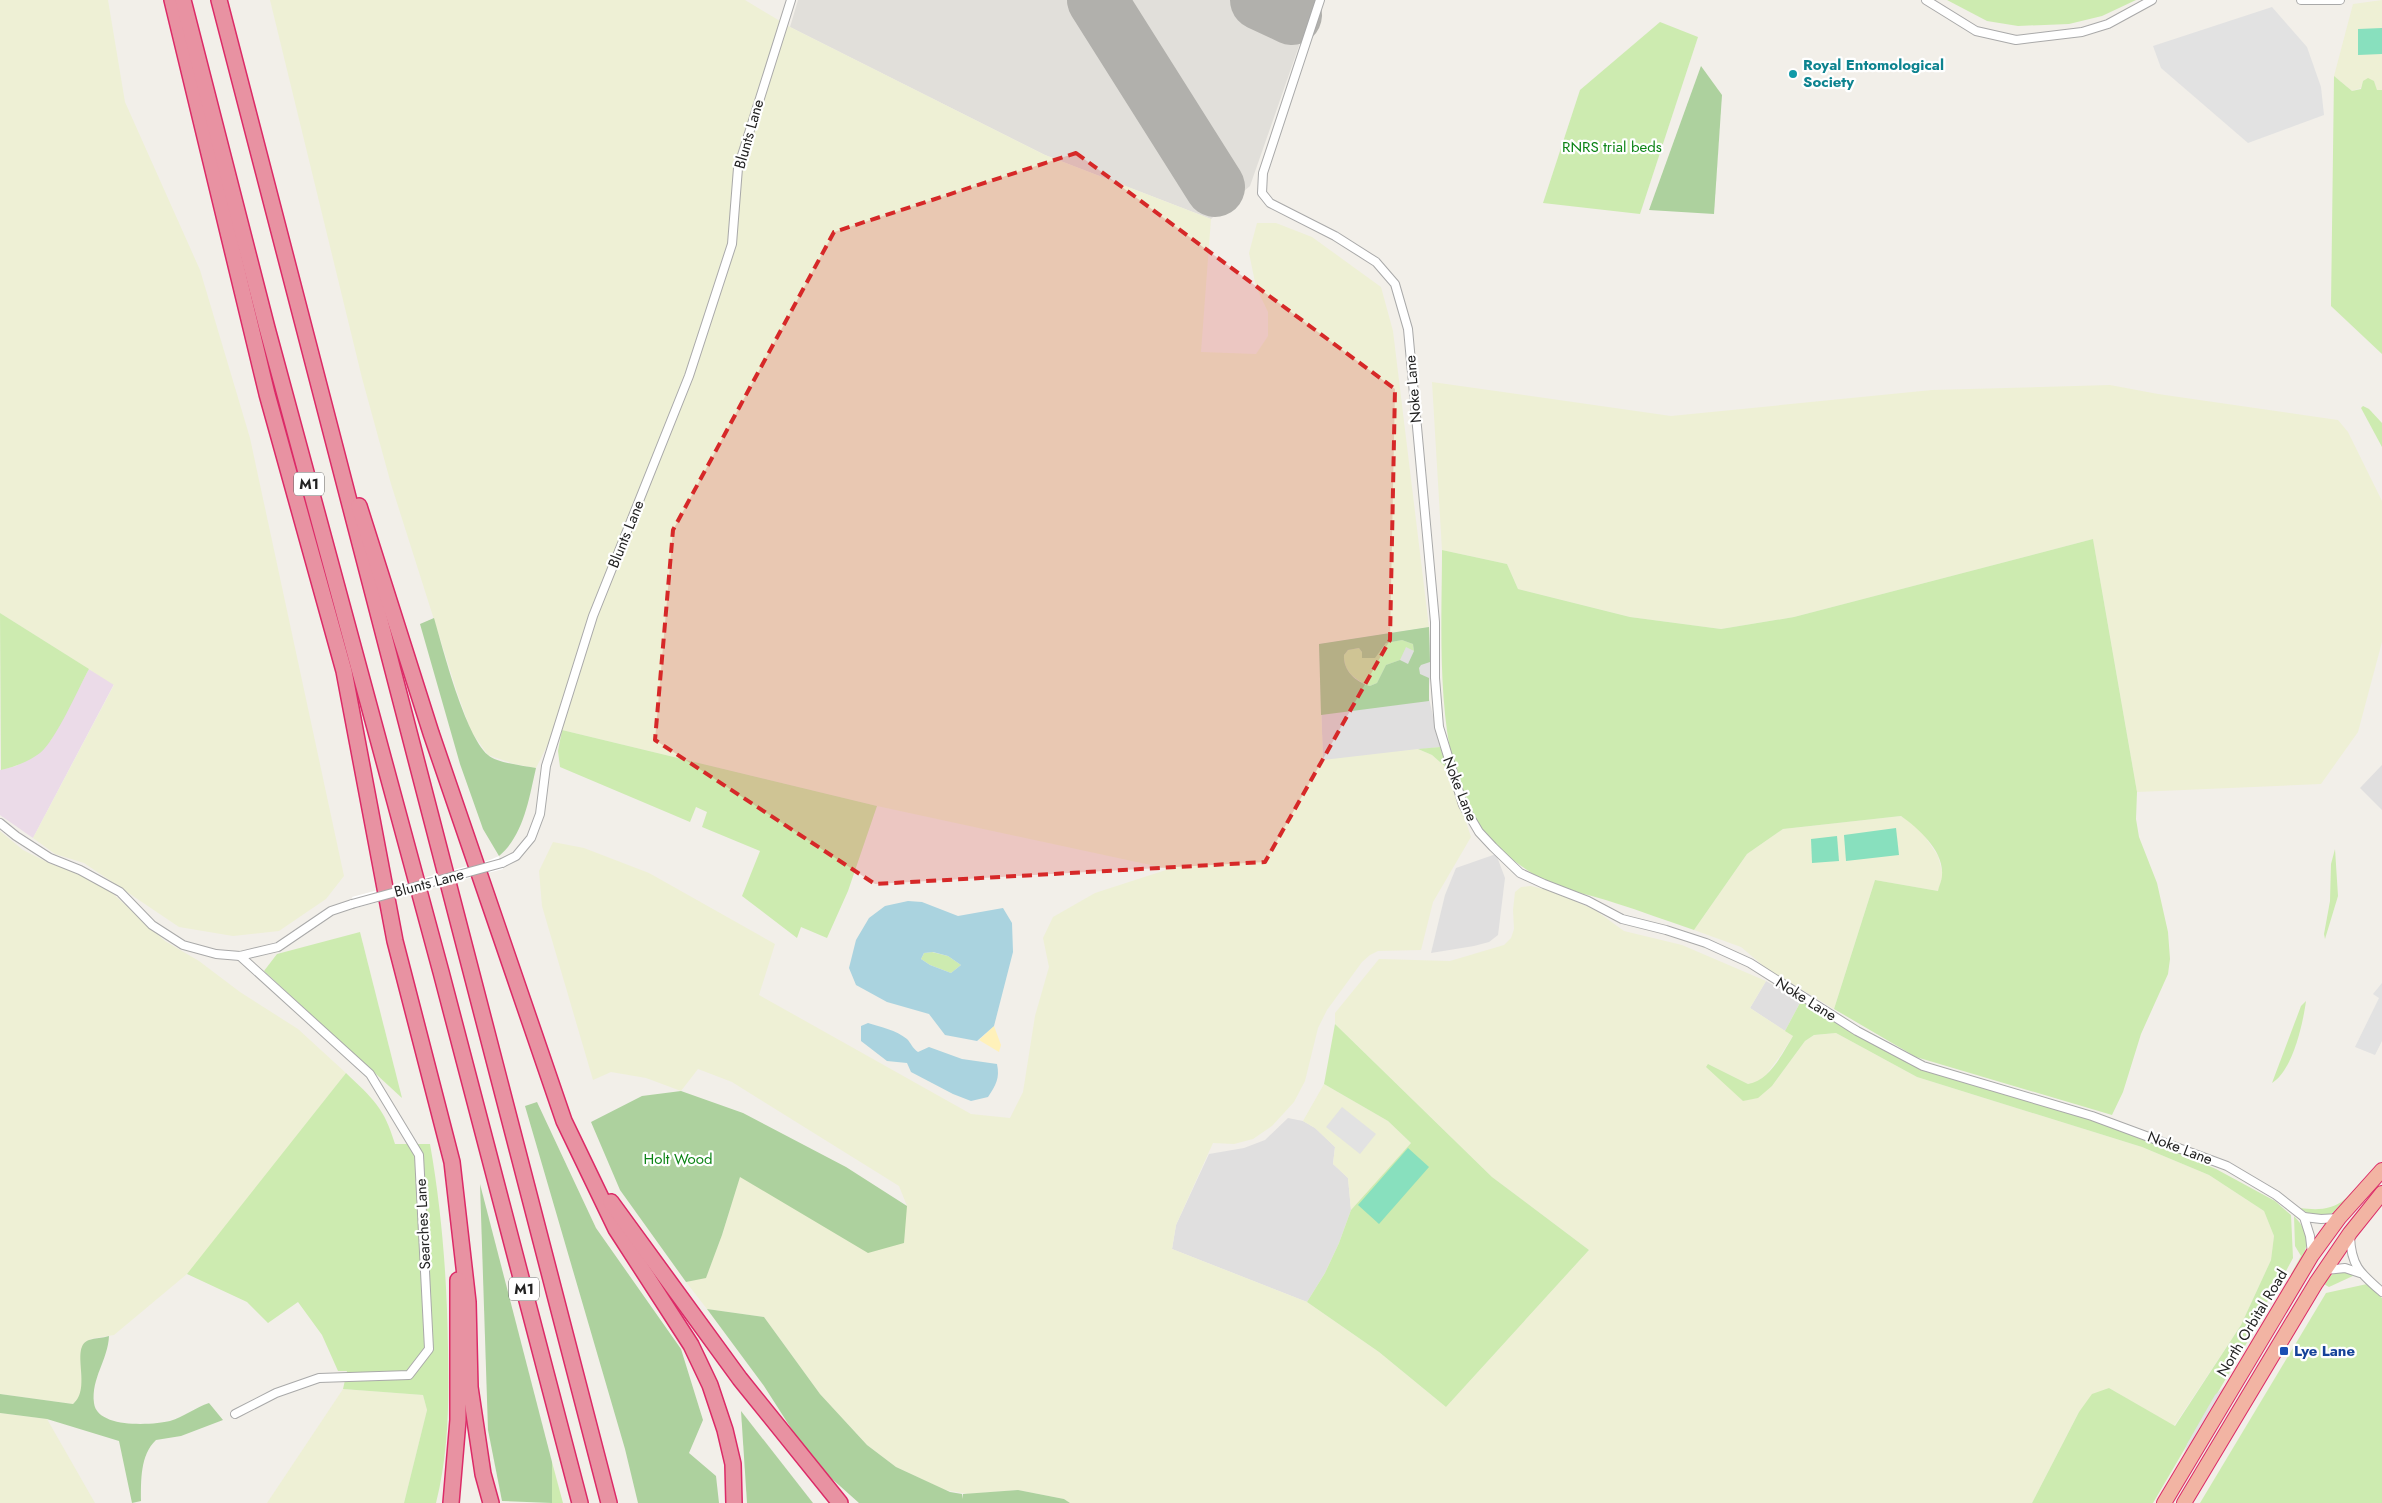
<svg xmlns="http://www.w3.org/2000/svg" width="2382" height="1503" viewBox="0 0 2382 1503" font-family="Jost,sans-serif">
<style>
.residential{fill:#e0dfdf}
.industrial{fill:#ebdbe8}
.airport{fill:#e1dfda}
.farmland{fill:#eef0d5}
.grass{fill:#cdebb0}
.forest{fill:#add19e;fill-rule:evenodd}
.sand{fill:#fff1ba}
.pitch{fill:#88e0be}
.parking{fill:#e2e2e2}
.water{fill:#aad3df;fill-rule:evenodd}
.pier{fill:#fff}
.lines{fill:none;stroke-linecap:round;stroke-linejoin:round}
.runway{stroke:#b1b0ac;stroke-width:60}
.minor-casing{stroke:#a9a9a9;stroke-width:10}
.trunk-casing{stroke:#dc2a67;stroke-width:16}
.motorway-casing{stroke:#dc2a67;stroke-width:18}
.minor{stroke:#fff;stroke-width:8}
.trunk{stroke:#f2b4a3;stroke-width:14}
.motorway{stroke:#e892a2;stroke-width:15}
.minor-bridge-casing{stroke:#a9a9a9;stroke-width:10;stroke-linecap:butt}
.minor-bridge{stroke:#fff;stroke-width:8}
.marked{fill:#d62828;fill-opacity:0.2;stroke:#d62828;stroke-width:4;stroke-dasharray:10 6;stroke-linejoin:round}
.culture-dot{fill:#0f9aa8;stroke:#fff;stroke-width:2}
.transit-dot{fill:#1a4fb4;stroke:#fff;stroke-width:2}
.labels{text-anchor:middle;stroke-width:4.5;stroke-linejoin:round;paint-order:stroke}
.shield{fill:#fff;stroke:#646464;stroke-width:1}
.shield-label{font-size:14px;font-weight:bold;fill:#222}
.culture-label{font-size:15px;font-weight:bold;fill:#0d838f;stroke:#fff;text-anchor:start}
.street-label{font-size:15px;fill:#222;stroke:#fff}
.park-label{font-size:15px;fill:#0c8416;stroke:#fff}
.transit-label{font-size:15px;font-weight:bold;fill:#164399;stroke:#fff;text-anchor:start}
</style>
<rect width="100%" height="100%" fill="#f2efe9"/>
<!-- residential -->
<g class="residential">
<polygon points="1429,627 1431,669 1428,694 1440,747 1323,761 1319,644"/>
<polygon points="2382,765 2382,810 2360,788"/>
<polygon points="1496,854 1505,878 1498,935 1489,942 1474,946 1431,953 1445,895 1456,868"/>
<polygon points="1766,981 1801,1001 1785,1031 1750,1008"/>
<polygon points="1288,1118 1303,1121 1315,1128 1335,1147 1333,1164 1348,1178 1351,1210 1339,1243 1325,1273 1307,1302 1172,1249 1176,1225 1209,1154 1244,1148 1265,1140"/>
</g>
<!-- industrial -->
<polygon class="industrial" points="89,669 114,684 33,838 0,815 0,770 16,766 40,752 51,740"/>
<!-- airport -->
<polygon class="airport" points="798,0 1315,0 1250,186 1211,219 1045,155 790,27"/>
<!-- farmland -->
<g class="farmland">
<polygon points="0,0 108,0 125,102 200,270 250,438 344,876 326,899 279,931 233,936 179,927 84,863 55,854 33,838 114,685 0,613"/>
<polygon points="270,0 745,0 790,27 1045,155 1211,219 1201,352 1256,354 1268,336 1268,312 1256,287 1249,253 1257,223 1276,223 1312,237 1381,287 1393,331 1429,627 1319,644 1323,760 1418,749 1432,755 1449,770 1471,837 1433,902 1421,950 1378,951 1370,955 1362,962 1327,1010 1318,1028 1305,1081 1294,1102 1272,1126 1253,1139 1234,1144 1213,1143 1176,1225 1172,1249 1307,1302 1379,1352 1446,1407 1589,1250 1492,1177 1335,1024 1335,1013 1379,959 1450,961 1504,945 1511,938 1514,929 1513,910 1515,892 1521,887 1531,886 1552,891 1595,910 1624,931 1682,945 1766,981 1750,1008 1793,1036 1780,1056 1766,1075 1755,1083 1748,1084 1708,1064 1743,1101 1772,1086 1805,1041 1814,1035 1836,1033 1917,1077 2142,1147 2209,1175 2264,1211 2274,1236 2271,1260 2241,1325 2174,1426 2109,1388 2079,1412 2032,1503 1070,1503 1064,1499 1018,1490 968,1494 945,1490 896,1467 867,1445 820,1394 764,1317 707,1309 686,1282 706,1277 722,1235 740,1176 868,1252 907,1206 899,1186 732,1082 698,1069 681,1091 646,1078 611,1072 593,1080 542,906 539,871 553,842 584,848 649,873 775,944 759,995 971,1114 1010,1118 1023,1092 1035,1016 1049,967 1043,938 1053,917 1095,893 1169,869 877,806 562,730 558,724 536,768 514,764 488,755 471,731 457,692 391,484 362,378"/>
<polygon points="2382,0 2382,90 2377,90 2374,81 2363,81 2361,88 2352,91 2334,76 2353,4"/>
<polygon points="1432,382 1671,416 1932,390 2110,385 2158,394 2338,420 2348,432 2382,501 2382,642 2358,732 2321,784 2137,792 2093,539 1794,617 1721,629 1630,617 1518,589 1507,564 1442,550"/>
<polygon points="1901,816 1920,829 1938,856 1943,875 1938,891 1875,880 1834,1009 1766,968 1741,947 1694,930 1747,854 1783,829"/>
<polygon points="0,831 23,850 51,864 85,876 110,891 165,941 199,961 240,992 298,1029 346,1073 193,1269 114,1335 90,1339 81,1373 83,1389 78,1400 73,1404 0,1394"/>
<polygon points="1324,1084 1388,1121 1411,1143 1351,1210 1348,1178 1333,1164 1335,1147 1315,1128 1303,1121"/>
<polygon points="343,1389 423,1395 427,1410 404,1503 267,1503"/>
<polygon points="0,1413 47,1419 95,1503 0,1503"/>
</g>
<!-- grass -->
<g class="grass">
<polygon points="1947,0 2136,0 2102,16 2069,24 2018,26 1987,21"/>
<polygon points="1660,22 1698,37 1640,214 1543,203 1580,90"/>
<polygon points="2334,76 2352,91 2361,89 2363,81 2368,78 2374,81 2377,90 2382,90 2382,354 2331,306"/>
<polygon points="2363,406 2369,409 2382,423 2382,447 2361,408"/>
<path d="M 2093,539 L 2137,792 L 2136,819 L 2139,837 L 2157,883 L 2168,932 L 2170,959 L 2168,974 L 2141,1034 L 2123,1092 L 2112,1115 L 1916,1057 L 1834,1009 L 1875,880 L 1938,891 C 1939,886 1942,880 1942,875 C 1944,851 1919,829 1901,816 L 1783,829 L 1747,854 L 1694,930 C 1667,921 1641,911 1615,903 C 1595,896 1573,892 1553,884 C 1520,870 1482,838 1467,806 C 1435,735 1442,627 1442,550 L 1507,564 L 1518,589 L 1630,617 L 1721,629 L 1794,617 Z"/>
<path d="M 0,613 L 89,669 C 78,689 56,740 40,753 C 28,762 14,767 1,770 Z"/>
<path d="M 1402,640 L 1413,644 L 1414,651 L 1406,647 L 1400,660 L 1386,665 L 1377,683 L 1370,686 C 1356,681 1343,671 1344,655 L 1348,650 L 1359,648 L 1362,652 L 1381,651 L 1386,643 Z"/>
<polygon points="562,730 877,806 848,891 827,938 801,927 797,938 742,896 760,851 702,827 707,812 696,807 690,822 560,767 558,751"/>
<polygon points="1440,747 1449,770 1432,755 1418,749"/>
<polygon points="2335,849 2338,896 2325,939 2324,934 2330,901 2331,864"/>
<polygon points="360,932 402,1098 264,971 277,954"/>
<polygon points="932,952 948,956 961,965 951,973 930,965 921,959 924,953"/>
<path d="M 1801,1001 L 1918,1067 L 2114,1126 L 2216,1169 L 2275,1201 L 2291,1215 L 2293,1258 L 2286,1271 L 2283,1284 L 2259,1311 L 2252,1334 L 2153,1503 L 2032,1503 L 2079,1412 L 2092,1394 L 2109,1388 L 2175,1426 L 2241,1325 L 2271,1260 L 2274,1236 L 2264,1211 L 2209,1175 L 2142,1147 L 1917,1077 L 1836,1033 L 1814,1035 L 1805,1041 L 1772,1086 L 1758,1098 L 1743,1101 L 1706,1067 L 1708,1064 L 1748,1084 C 1770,1080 1782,1054 1793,1036 L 1785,1031 Z"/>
<path d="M 2306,1001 C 2303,1023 2293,1070 2272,1083 L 2301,1006 Z"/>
<polygon points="1335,1024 1492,1177 1589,1250 1446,1407 1379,1352 1307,1302 1325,1273 1339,1243 1351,1210 1411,1143 1388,1121 1324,1084"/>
<path d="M 346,1073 C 373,1099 384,1107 395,1144 L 430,1144 C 442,1212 447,1279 448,1348 C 449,1400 449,1452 436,1503 L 404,1503 L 427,1410 L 423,1395 L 343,1389 L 347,1371 L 338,1371 L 322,1335 L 298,1302 L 268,1323 L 247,1302 L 187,1274 Z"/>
<path d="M 2363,1183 C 2345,1203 2329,1230 2300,1208 C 2315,1210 2331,1211 2345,1199 C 2351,1194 2355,1187 2363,1183 Z"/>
<path d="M 2294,1216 C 2315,1238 2306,1252 2293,1276 L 2291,1274 L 2301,1256 L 2295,1246 Z"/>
<polygon points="2345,1272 2355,1275 2329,1287 2322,1283 2334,1273"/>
<polygon points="2367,1284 2382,1298 2382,1503 2200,1503 2326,1293"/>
<polygon points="552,1462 563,1503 552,1503"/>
</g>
<!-- forest -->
<g class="forest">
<polygon points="1701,66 1722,95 1714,214 1649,210"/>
<path d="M 434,618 C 443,649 465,735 488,755 C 497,763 524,766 536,768 C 529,798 524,835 499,856 L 483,829 L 460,764 L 420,624 Z"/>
<path d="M 1429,627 L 1430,662 L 1421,665 L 1419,668 L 1420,674 L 1429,678 L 1429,701 L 1321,715 L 1319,644 ZM 1402,640 L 1413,644 L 1414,651 L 1408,664 L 1400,660 L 1386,665 L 1377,683 L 1370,686 C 1356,682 1343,671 1344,655 L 1348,650 L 1359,648 L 1362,652 L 1362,658 L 1375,658 L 1386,643 Z"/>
<polygon points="681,1091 743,1113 846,1167 907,1206 904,1243 868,1253 740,1177 722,1235 706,1278 686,1282 620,1190 591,1122 642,1096"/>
<polygon points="537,1102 596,1228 681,1349 703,1420 689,1453 716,1476 719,1503 638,1503 625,1449 525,1106"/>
<polygon points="480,1184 552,1462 552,1503 502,1501 488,1430"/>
<polygon points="707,1309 764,1317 820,1394 867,1445 896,1467 950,1492 962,1494 962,1499 963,1494 1018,1490 1064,1499 1070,1503 859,1503 812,1461 764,1386"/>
<path d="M 109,1336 C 108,1360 91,1378 94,1403 C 97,1429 153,1425 170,1421 C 184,1417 196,1407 209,1403 L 223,1420 L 181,1436 L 156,1440 C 140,1455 141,1481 141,1501 L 132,1503 L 119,1441 L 47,1419 L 0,1413 L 0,1394 L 73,1404 C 93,1388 69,1347 89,1340 C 95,1338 103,1338 109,1336 Z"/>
<polygon points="741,1411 813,1503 747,1503"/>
</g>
<!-- sand -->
<polygon class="sand" points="994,1026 1001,1045 999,1052 979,1040"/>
<!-- pitch -->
<g class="pitch">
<polygon points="2382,28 2382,54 2358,55 2358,29"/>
<polygon points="1896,828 1899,855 1846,861 1844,835"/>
<polygon points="1837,836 1839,861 1812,863 1811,839"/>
<polygon points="1408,1148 1429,1167 1379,1224 1358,1205"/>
</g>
<!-- parking -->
<g class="parking">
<polygon points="2272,7 2307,47 2321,87 2324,115 2248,143 2161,68 2153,46"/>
<polygon points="2382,983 2382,1041 2375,1055 2355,1047 2379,998 2373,994"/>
<polygon points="1342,1107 1376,1134 1360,1154 1326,1127"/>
<polygon points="2229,1382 2181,1464 2187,1444 2215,1395"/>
</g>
<!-- water -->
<g class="water">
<path d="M 908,901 L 922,902 L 958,916 L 1003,908 L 1012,923 L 1013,952 L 994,1026 L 977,1041 L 945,1035 L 929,1014 L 887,1002 L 856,985 L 849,968 L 856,940 L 869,918 L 885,906 ZM 933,952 L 948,956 L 961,965 L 951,973 L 930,965 L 921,959 L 924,953 Z"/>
<path d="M 868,1023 C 881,1027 896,1030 907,1039 C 911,1043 912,1048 918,1052 L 929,1047 L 962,1059 L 997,1064 C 1000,1078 996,1085 988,1097 L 971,1101 L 953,1094 L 911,1072 L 907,1063 L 887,1061 L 861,1041 L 861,1026 Z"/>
</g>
<!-- pier -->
<polygon class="pier" points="499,856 503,869 356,908 352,897 490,860"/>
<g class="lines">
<!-- runway -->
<g class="runway">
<polyline points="1097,0 1215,187"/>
<polyline points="1260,0 1292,15"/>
</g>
<defs>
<g id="minor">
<polyline points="1320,0 1263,173 1262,193 1270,203 1335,236 1376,262 1395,284 1408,329 1435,622 1435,678 1439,727 1463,805 1479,832 1493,847 1520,873 1544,884 1588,901 1622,919 1666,930 1706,943 1750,963 1857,1031 1923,1066 2092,1116 2227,1166 2276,1195 2304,1217 2310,1236 2312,1254"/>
<polyline points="1926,0 1976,31 2016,40 2082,32 2108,24 2152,0"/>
<polyline points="2301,0 2340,0"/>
<polyline points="0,823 16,836 50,858 80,870 120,892 152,925 183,945 216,954 240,956 278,947 331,911 352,904"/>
<polyline points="502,863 516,856 531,838 540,814 546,766 593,616 689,376 732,244 738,168 791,0"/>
<polyline points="2304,1217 2321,1219 2339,1218"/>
<path d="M 2350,1236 C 2351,1266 2360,1273 2382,1292"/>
<polyline points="2326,1270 2345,1268 2360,1273"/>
<polyline points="235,1414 276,1393 319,1378 409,1375 429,1349 419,1155 370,1074 240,956"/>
</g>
<g id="trunk">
<polyline points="2164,1503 2312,1255 2339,1218 2382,1170"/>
<polyline points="2184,1503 2316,1283 2350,1233 2382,1193"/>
</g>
<g id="motorway">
<polyline points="172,0 267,394 344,671 395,941 452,1162 468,1302 470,1387 483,1474 491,1503"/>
<polyline points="183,0 267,328 441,972 580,1503"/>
<polyline points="219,0 609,1503"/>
<polyline points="359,506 431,733 564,1121 616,1229 691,1345 710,1385 725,1430 733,1464 734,1503"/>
<polyline points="611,1202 740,1379 840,1503"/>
<polyline points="451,1503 458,1420 458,1280"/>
</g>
</defs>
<!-- minor casing -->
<use href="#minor" class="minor-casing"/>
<!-- trunk casing -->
<use href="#trunk" class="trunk-casing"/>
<!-- motorway casing -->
<use href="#motorway" class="motorway-casing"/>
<!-- minor -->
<use href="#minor" class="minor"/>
<!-- trunk -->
<use href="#trunk" class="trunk"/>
<!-- motorway -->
<use href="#motorway" class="motorway"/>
<defs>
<polyline id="minor-bridge" points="352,904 502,863"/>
</defs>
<!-- minor-bridge casing -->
<use href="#minor-bridge" class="minor-bridge-casing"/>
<!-- minor-bridge -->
<use href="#minor-bridge" class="minor-bridge"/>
</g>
<!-- marked area -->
<path class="marked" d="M 1076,153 L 1395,389 L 1390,640 L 1265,862 L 875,884 L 655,740 L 673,530 L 834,232 Z"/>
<!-- markers -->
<circle class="culture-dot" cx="1793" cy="74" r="5"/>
<rect class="transit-dot" x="2279" y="1346" width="10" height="10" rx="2.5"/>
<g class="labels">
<!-- shield labels -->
<g class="shield">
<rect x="294" y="472.5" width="30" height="23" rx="4"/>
<rect x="509" y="1277.5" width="30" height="23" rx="4"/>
</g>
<g class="shield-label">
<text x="309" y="489">M1</text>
<text x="524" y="1294">M1</text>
</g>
<!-- culture labels -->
<g class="culture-label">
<text x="1803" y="70">Royal Entomological<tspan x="1803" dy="17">Society</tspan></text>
</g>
<!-- street labels -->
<g class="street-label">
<text transform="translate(749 134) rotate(-74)" y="5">Blunts Lane</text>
<text transform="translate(1413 389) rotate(-95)" y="5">Noke Lane</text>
<text transform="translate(626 534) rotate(-68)" y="5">Blunts Lane</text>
<text transform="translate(1460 789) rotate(68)" y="5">Noke Lane</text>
<text transform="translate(429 883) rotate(-15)" y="5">Blunts Lane</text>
<text transform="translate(1806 999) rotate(32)" y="5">Noke Lane</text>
<text transform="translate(2180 1148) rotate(21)" y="5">Noke Lane</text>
<text transform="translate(423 1224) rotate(-93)" y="5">Searches Lane</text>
<text transform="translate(2252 1323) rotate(-59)" y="5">North Orbital Road</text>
</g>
<!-- park labels -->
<g class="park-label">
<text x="1612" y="152">RNRS trial beds</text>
<text x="678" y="1164">Holt Wood</text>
</g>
<!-- transit labels -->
<g class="transit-label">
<text x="2294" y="1356">Lye Lane</text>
</g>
</g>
</svg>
